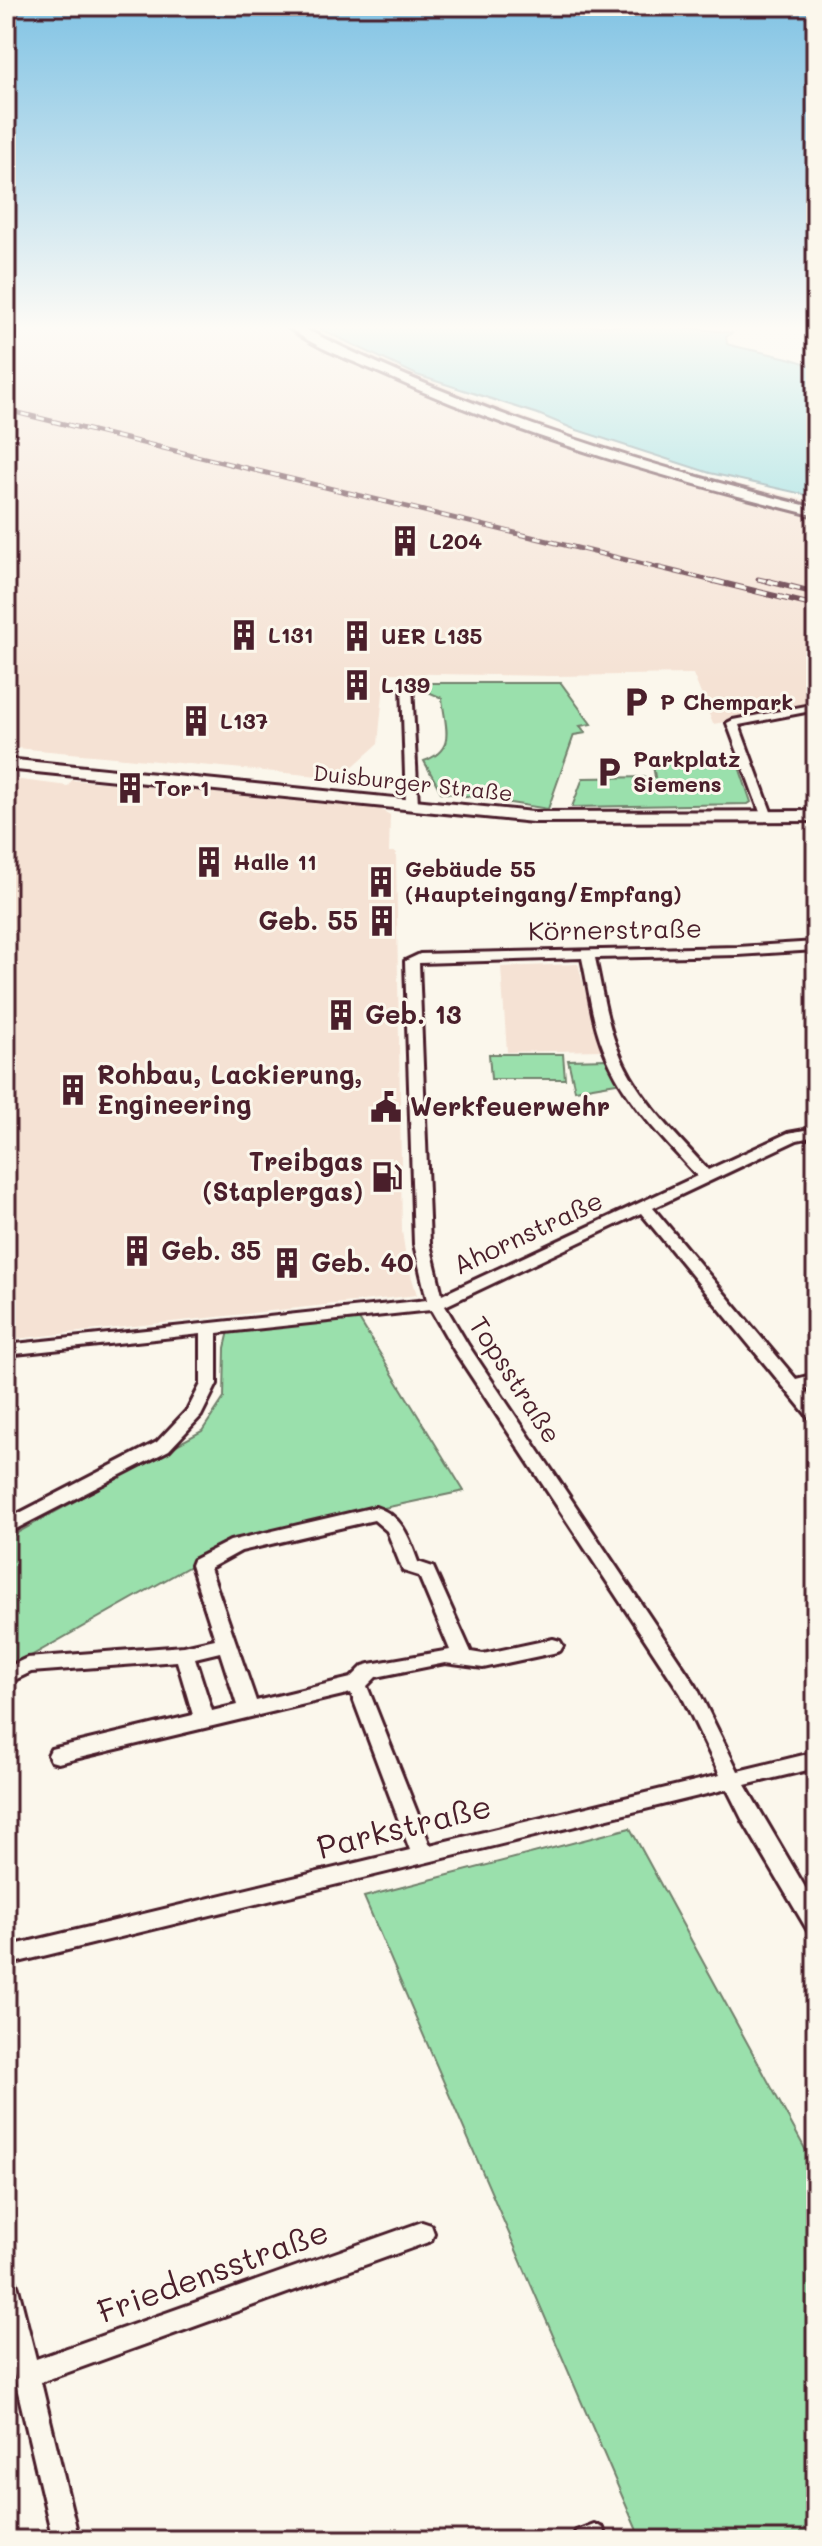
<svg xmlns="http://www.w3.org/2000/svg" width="822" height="2546" viewBox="0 0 822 2546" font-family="Mali,sans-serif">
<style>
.built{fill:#f5e2d4}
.green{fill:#9ae0ac;stroke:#72806c;stroke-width:2}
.water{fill:#87d9dd;stroke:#6f8f96;stroke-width:2}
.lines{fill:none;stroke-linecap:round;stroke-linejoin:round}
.minor-casing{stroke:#4a1f2b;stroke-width:6}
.tertiary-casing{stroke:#4a1f2b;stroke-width:6}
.secondary-casing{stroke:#4a1f2b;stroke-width:6}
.minor{fill:#fbf7ec;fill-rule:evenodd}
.tertiary{fill:#fbf7ec;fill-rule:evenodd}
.secondary{fill:#fbf7ec;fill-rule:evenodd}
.rail-far1-casing{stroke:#4a1f2b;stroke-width:5}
.rail-casing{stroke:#4a1f2b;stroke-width:6}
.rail-far1{stroke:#fbf7ec;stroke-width:3;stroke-dasharray:8;stroke-linecap:butt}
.rail{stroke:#fbf7ec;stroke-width:4;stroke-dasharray:11;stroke-linecap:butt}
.labels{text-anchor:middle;stroke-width:6;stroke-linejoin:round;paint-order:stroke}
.far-poi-label{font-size:22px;font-weight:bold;fill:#4a1f2b;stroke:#fbf7ec;text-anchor:start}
.far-street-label{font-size:22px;fill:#4a1f2b;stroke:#fbf7ec}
.poi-label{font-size:26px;font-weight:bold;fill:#4a1f2b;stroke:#fbf7ec;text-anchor:start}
.street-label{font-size:26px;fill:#4a1f2b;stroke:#fbf7ec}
.near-street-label{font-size:32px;fill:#4a1f2b;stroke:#fbf7ec}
</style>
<rect width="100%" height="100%" fill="#fbf7ec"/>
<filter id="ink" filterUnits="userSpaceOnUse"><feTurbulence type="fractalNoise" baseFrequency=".0125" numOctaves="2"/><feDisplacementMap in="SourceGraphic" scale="16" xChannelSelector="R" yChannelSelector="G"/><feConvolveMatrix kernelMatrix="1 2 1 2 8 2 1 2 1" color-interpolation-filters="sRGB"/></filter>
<g filter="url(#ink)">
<!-- built -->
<g class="built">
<polygon points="6,326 314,326 417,375 557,430 693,474 816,502 816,707 713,724 693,674 551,676 385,673 378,744 340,778 6,747"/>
<polygon points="6,778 68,786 72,780 110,783 380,809 390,815 389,852 396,852 402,1231 406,1258 417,1295 6,1340"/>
<polygon points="578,964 601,1050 507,1052 501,967"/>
</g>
<!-- green -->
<g class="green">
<path d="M 420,683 L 561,683 L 591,724 L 580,726 L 586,733 L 574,735 L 548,809 L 441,792 L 424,761 C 457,749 445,727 442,698 L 419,688 Z"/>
<polygon points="736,758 751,802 748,804 572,807 583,778 655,777 652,760"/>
<polygon points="489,1054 563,1054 565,1079 491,1079"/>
<polygon points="608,1059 622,1082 575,1090 568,1060"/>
<polygon points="357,1316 464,1491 238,1539 6,1670 6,1539 202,1431 224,1398 225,1348 229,1331"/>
<polygon points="630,1828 816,2169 816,2540 641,2540 364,1897"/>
</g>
<!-- water -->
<path class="water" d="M 314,326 L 678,326 L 732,333 L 726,337 L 727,344 C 748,351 805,358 816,370 L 816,497 L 710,473 L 574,429 L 538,414 L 417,375 Z"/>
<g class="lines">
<defs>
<g id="minor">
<polygon points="407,681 412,684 418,805 412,809 406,805 402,684"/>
<polygon points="816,704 816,710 739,725 773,817 771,820 763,820 727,723 733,720"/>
<path d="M 816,942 L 816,950 L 738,955 L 595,958 C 602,989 606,1021 618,1050 C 636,1097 675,1133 708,1170 L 788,1133 L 816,1128 L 816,1136 L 797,1140 L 653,1208 L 796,1379 L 816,1374 L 816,1386 L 804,1389 L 816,1404 L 816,1421 L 810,1419 L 641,1213 L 445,1306 L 468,1345 L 696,1686 L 738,1771 L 816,1752 L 816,1768 L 745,1785 L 816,1906 L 816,1934 L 808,1931 L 743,1821 L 727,1789 L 6,1965 L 6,1947 L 410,1850 L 351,1693 L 58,1763 L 51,1761 L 48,1755 L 51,1749 L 193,1715 L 177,1661 L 31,1672 L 6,1684 L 6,1668 L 27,1658 L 184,1646 L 215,1639 L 191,1565 L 193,1560 L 230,1541 L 375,1507 C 402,1515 409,1537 418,1562 L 433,1567 L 471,1652 L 483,1654 L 553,1639 L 560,1641 L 563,1646 L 560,1651 L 553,1653 L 483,1668 L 445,1663 L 376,1677 L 367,1686 L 430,1845 L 720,1775 L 681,1694 L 454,1350 L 431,1310 L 217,1333 L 217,1384 L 201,1416 L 169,1450 L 6,1534 L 6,1520 L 157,1442 L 188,1409 L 201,1384 L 201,1334 L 6,1355 L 6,1345 L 427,1300 L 414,1244 L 405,961 L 420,954 L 738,947 ZM 582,958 C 589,989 592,1021 604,1050 C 622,1099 662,1137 697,1176 L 442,1295 L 430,1244 L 419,963 ZM 374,1520 L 387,1531 L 403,1571 L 419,1576 L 450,1650 L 370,1664 L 363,1666 L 351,1678 L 256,1701 L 210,1568 L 241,1551 ZM 220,1652 L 237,1705 L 212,1711 L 195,1658 Z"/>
<polygon points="422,2222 431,2225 434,2233 431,2241 41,2382 79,2540 53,2540 6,2341 6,2276 15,2280 18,2288 36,2359"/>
<polygon points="594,2524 603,2528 606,2540 572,2540 576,2531"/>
</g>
<path id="tertiary" d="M 287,326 L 299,326 C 464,409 637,464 816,508 L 816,516 C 669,479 523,438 385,375 C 354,361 314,348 287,326 Z"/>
<polygon id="secondary" points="6,759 533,812 816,811 816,821 533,822 6,769"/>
</defs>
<!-- minor casing -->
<use href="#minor" class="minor-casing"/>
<!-- tertiary casing -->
<use href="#tertiary" class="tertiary-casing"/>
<!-- secondary casing -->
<use href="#secondary" class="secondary-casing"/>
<!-- minor -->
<use href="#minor" class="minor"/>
<!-- tertiary -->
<use href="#tertiary" class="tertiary"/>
<!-- secondary -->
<use href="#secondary" class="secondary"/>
<defs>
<g id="rail-far1">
<polyline points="6,410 722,583"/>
<polyline points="758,579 776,583"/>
</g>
<g id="rail">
<polyline points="714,581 816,606"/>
<polyline points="768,581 816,593"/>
</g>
</defs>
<!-- rail-far1 casing -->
<use href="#rail-far1" class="rail-far1-casing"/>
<!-- rail casing -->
<use href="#rail" class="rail-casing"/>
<!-- rail-far1 -->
<use href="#rail-far1" class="rail-far1"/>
<!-- rail -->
<use href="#rail" class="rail"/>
</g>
</g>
<!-- sky -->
<linearGradient id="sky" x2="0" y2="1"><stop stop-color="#81c3e4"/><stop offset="0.48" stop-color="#fdfbf6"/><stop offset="1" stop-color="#fdfbf6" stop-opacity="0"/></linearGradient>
<rect width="822" height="682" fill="url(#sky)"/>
<!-- icons -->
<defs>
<symbol id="building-bare" viewBox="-9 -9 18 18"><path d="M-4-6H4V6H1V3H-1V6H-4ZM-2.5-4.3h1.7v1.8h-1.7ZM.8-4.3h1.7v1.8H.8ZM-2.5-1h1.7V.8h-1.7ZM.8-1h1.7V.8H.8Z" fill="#4a1f2b" stroke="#fbf7ec" stroke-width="2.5" paint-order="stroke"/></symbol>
<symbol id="parking-bare" viewBox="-9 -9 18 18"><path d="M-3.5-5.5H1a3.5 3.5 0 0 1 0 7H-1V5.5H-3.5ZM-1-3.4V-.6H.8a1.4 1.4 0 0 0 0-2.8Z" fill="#4a1f2b" stroke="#fbf7ec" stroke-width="2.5" paint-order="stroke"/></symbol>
<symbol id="civic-bare" viewBox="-9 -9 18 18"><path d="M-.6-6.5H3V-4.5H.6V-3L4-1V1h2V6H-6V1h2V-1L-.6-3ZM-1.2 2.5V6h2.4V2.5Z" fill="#4a1f2b" stroke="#fbf7ec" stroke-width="2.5" paint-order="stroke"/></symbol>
<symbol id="fuel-bare" viewBox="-9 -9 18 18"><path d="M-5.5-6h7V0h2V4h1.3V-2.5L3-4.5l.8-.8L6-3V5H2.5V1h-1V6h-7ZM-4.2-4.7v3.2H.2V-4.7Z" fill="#4a1f2b" stroke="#fbf7ec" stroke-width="2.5" paint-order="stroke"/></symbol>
</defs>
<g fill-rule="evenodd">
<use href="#building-bare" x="383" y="519" width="44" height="44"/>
<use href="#building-bare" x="222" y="613" width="44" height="44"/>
<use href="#building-bare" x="335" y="614" width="44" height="44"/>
<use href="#building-bare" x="335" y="663" width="44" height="44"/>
<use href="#parking-bare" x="614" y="680" width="44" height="44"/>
<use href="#building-bare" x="174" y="699" width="44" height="44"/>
<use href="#parking-bare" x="587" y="750" width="44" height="44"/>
<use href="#building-bare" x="108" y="766" width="44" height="44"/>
<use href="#building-bare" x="187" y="840" width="44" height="44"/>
<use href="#building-bare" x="359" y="860" width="44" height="44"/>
<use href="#building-bare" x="360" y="899" width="44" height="44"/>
<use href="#building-bare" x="319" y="993" width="44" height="44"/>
<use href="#building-bare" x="51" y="1068" width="44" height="44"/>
<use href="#civic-bare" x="364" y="1085" width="44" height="44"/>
<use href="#fuel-bare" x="365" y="1155" width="44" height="44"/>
<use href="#building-bare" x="115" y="1229" width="44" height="44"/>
<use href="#building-bare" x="265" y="1241" width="44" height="44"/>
</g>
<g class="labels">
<!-- far-poi labels -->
<g class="far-poi-label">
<text x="429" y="549">L204</text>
<text x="268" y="643">L131</text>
<text x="381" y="644">UER L135</text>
<text x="381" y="693">L139</text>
<text x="660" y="710">P Chempark</text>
<text x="220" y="729">L137</text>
<text x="633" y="767">Parkplatz<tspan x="633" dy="25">Siemens</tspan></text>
<text x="154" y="796">Tor 1</text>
<text x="233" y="870">Halle 11</text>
<text x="405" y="877">Gebäude 55<tspan x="405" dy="25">(Haupteingang/Empfang)</tspan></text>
</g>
<!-- far-street labels -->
<g class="far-street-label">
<text transform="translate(413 783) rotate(6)" y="8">Duisburger Straße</text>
</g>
<!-- poi labels -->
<g class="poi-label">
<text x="358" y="930" text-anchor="end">Geb. 55</text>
<text x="365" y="1024">Geb. 13</text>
<text x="97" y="1084">Rohbau, Lackierung,<tspan x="97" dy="30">Engineering</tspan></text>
<text x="410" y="1116">Werkfeuerwehr</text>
<text x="363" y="1171" text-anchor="end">Treibgas<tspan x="363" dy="30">(Staplergas)</tspan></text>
<text x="161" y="1260">Geb. 35</text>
<text x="311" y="1272">Geb. 40</text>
</g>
<!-- street labels -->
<g class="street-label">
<text transform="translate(615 930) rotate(-1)" y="9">Körnerstraße</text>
<text transform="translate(528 1233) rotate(-25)" y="9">Ahornstraße</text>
<text transform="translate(515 1380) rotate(57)" y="9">Topsstraße</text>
</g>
<!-- near-street labels -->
<g class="near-street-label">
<text transform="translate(404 1827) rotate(-14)" y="11">Parkstraße</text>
<text transform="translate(213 2272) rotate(-20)" y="11">Friedensstraße</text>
</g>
</g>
<!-- margin -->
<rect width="822" height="2546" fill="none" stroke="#fbf7ec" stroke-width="32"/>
<rect x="16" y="16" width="790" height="2514" fill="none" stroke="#4a1f2b" stroke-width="3" filter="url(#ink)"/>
</svg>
